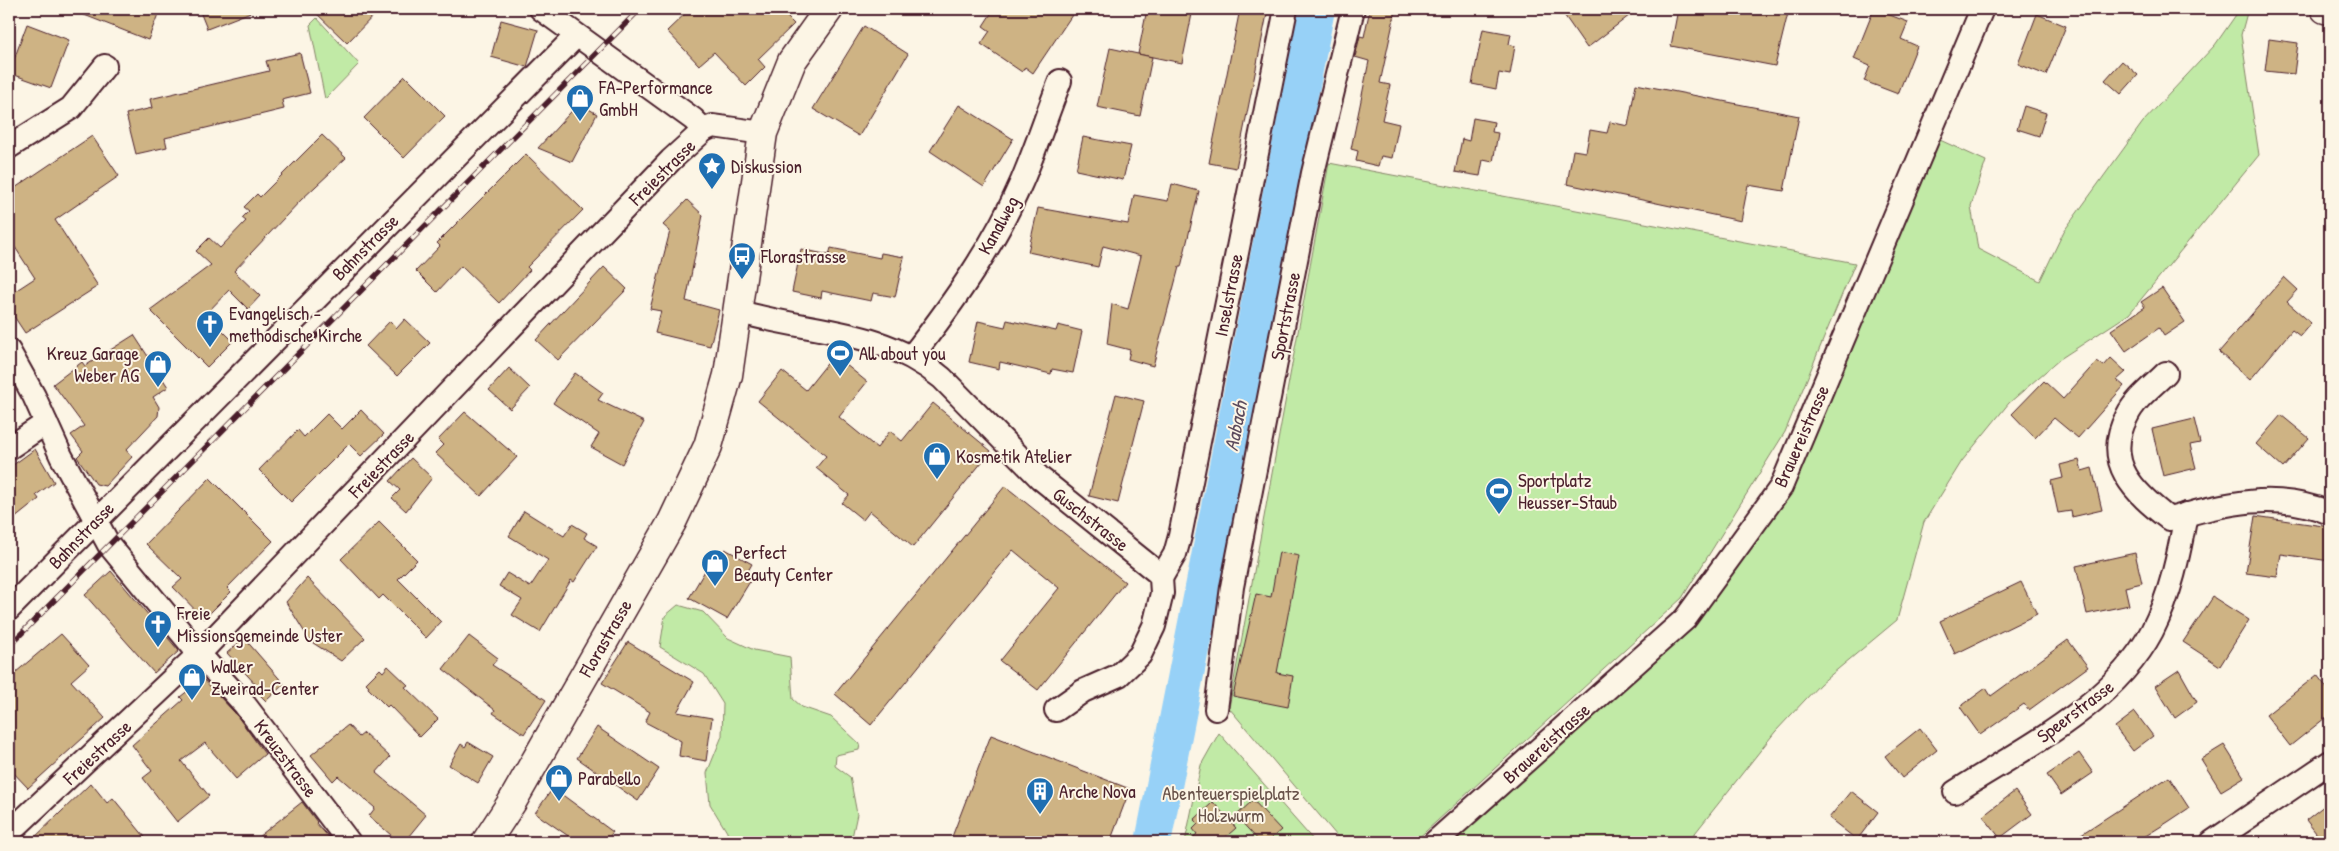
<svg xmlns="http://www.w3.org/2000/svg" width="2339" height="851" font-family="'Patrick Hand',sans-serif">
	<style>
		.green { fill: #c1eaa6; stroke: #868468 }
		.lines { fill: none; stroke-linecap: round; stroke-linejoin: round }
		.river { stroke: #97d1f7; stroke-width: 36 }
		.building { fill: #ceb384; stroke: #4a1f2b }
		.street-casing { stroke: #4a1f2b; stroke-width: 26 }
		.secondary-casing { stroke: #4a1f2b; stroke-width: 31 }
		.street { stroke: #fcf5e5; stroke-width: 22 }
		.secondary { stroke: #fcf5e5; stroke-width: 28 }
		.rail-casing { stroke: #4a1f2b; stroke-width: 5.5 }
		.rail { stroke: #fcf5e5; stroke-width: 4; stroke-dasharray: 11; stroke-linecap: butt }
		.labels { text-anchor: middle; dominant-baseline: central; stroke-width: 4; stroke-linejoin: round; paint-order: stroke }
		.poi-label { font-size: 19px; fill: #4a1f2b; stroke: #fcf5e5; text-anchor: start }
		.street-label { font-size: 19px; fill: #4a1f2b; stroke: #fcf5e5 }
		.park-label { font-size: 19px; fill: #68524a; stroke: #fcf5e5 }
		.water-label { font-size: 20px; font-style: italic; fill: #5d4c5e; stroke: #fcf5e5 }
	</style>
	<rect width="100%" height="100%" fill="#fcf5e5"/>
	<filter id="ink" filterUnits="userSpaceOnUse"><feTurbulence type="fractalNoise" baseFrequency=".02" numOctaves="2"/><feDisplacementMap in="SourceGraphic" scale="10" xChannelSelector="R" yChannelSelector="G"/><feConvolveMatrix kernelMatrix="1 2 1 2 8 2 1 2 1" color-interpolation-filters="sRGB"/></filter>
	<g filter="url(#ink)">
		<!-- green -->
		<g class="green">
			<polygon points="2240,9 2248,9 2241,35 2259,155 2129,314 2060,359 2009,403 1962,461 1924,522 1897,620 1820,684 1775,732 1688,842 1435,842 1685,619 1781,487 1929,135 1986,161 1971,206 1978,249 2040,281 2064,231 2143,122 2215,45"/>
			<polygon points="317,18 359,64 325,99 310,25"/>
			<polygon points="1329,163 1855,263 1785,432 1682,598 1414,842 1342,842 1229,708"/>
			<polygon points="678,605 703,612 728,638 754,650 790,657 793,699 802,707 831,717 860,744 859,750 836,755 835,766 850,777 857,814 851,842 729,842 727,832 710,804 707,773 722,736 723,704 704,674 660,647 665,616"/>
			<polygon points="1219,733 1315,842 1185,842 1201,765"/>
		</g>
		<g class="lines">
			<!-- river -->
			<polyline class="river" points="1153,842 1317,9"/>
		</g>
		<!-- building -->
		<g class="building">
			<polygon points="69,9 160,9 148,40"/>
			<polygon points="199,9 256,9 256,10 207,29"/>
			<polygon points="312,9 380,9 347,43"/>
			<polygon points="690,9 779,9 794,24 758,59 765,67 746,86 714,52 699,65 667,31"/>
			<polygon points="994,9 1062,9 1072,15 1033,73 1025,67 1022,72 981,44 990,31 983,26"/>
			<polygon points="1147,9 1193,9 1182,63 1138,54"/>
			<polygon points="1240,9 1268,9 1236,168 1209,163"/>
			<polygon points="1370,9 1396,9 1380,83 1390,85 1382,120 1399,124 1392,158 1381,156 1378,166 1356,161 1358,151 1351,149 1369,61 1355,57 1360,36 1364,37"/>
			<polygon points="1560,9 1638,9 1587,48"/>
			<polygon points="1678,9 1789,9 1775,66 1671,46"/>
			<polygon points="1874,9 1908,22 1901,39 1917,46 1898,94 1864,81 1870,66 1854,59"/>
			<polygon points="2037,14 2066,26 2046,75 2018,64"/>
			<polygon points="501,20 538,30 527,67 491,57"/>
			<polygon points="27,24 69,40 51,88 9,73"/>
			<polygon points="864,26 908,54 859,136 813,109"/>
			<polygon points="1483,29 1511,34 1509,44 1515,46 1510,75 1499,73 1496,89 1472,84"/>
			<polygon points="2269,39 2298,43 2294,74 2265,71"/>
			<polygon points="1110,48 1152,57 1140,116 1097,107"/>
			<polygon points="300,53 310,93 282,100 284,109 165,138 167,147 136,154 126,114 152,108 150,99 269,71 266,61"/>
			<polygon points="2122,61 2138,75 2121,94 2105,80"/>
			<polygon points="405,76 445,116 404,158 364,118"/>
			<polygon points="1636,84 1799,116 1784,191 1748,185 1741,221 1567,184 1573,150 1586,152 1590,130 1607,133 1610,122 1628,126"/>
			<polygon points="579,103 597,114 572,162 538,148"/>
			<polygon points="959,105 1013,139 984,187 930,151"/>
			<polygon points="2024,106 2046,113 2039,136 2017,129"/>
			<polygon points="1473,118 1494,122 1492,132 1498,133 1493,162 1483,160 1480,176 1455,172 1462,139 1469,141"/>
			<polygon points="322,135 346,158 301,200 234,271 260,296 248,309 229,290 206,314 233,341 207,367 150,310 211,265 196,251 209,238 220,248 246,221 242,218 249,211 244,207 257,194 260,197"/>
			<polygon points="92,136 119,176 55,220 98,286 25,333 9,309 9,295 35,278 9,238 9,192"/>
			<polygon points="1083,137 1131,146 1123,180 1076,170"/>
			<polygon points="526,154 583,210 527,267 530,270 499,303 461,266 437,292 416,271 440,246 437,243"/>
			<polygon points="1172,184 1199,191 1181,267 1179,267 1153,366 1128,359 1130,350 1107,344 1112,304 1128,309 1141,256 1103,246 1098,267 1028,252 1038,208 1128,224 1134,195 1168,201"/>
			<polygon points="687,200 703,215 686,301 719,310 710,346 655,333 661,311 650,309 670,231 663,225"/>
			<polygon points="831,248 880,258 881,253 904,257 895,297 873,293 871,301 822,291 821,298 792,292 801,249 829,255"/>
			<polygon points="604,267 627,289 558,360 536,340"/>
			<polygon points="2284,277 2298,290 2287,302 2311,323 2300,336 2292,330 2250,380 2219,352"/>
			<polygon points="2162,288 2185,322 2164,336 2159,328 2126,351 2111,330 2145,307 2141,302"/>
			<polygon points="405,319 430,343 397,376 366,346 390,321 397,328"/>
			<polygon points="1007,320 1056,331 1058,325 1082,331 1073,373 1052,369 1051,374 1000,362 999,369 969,362 978,321 1005,327"/>
			<polygon points="134,335 168,387 153,397 159,407 158,416 126,450 132,457 105,486 96,484 77,457 83,451 71,435 84,426 53,384 82,362 85,366"/>
			<polygon points="834,355 867,382 839,417 877,448 890,431 902,441 933,403 991,451 913,547 870,511 863,520 842,503 849,495 816,468 826,456 758,401 782,371 806,390"/>
			<polygon points="2111,358 2126,372 2117,380 2124,386 2078,438 2054,418 2035,438 2012,414 2044,381 2063,399 2097,361 2104,366"/>
			<polygon points="509,368 530,388 510,409 489,390"/>
			<polygon points="575,373 603,393 598,400 644,422 622,464 591,447 599,434 553,403"/>
			<polygon points="1116,394 1144,401 1118,503 1089,496"/>
			<polygon points="361,410 384,434 361,456 349,444 291,502 259,470 298,430 304,437 327,414 342,429"/>
			<polygon points="465,412 517,457 481,496 435,453 443,445 438,440"/>
			<polygon points="2281,415 2309,438 2283,468 2256,444"/>
			<polygon points="2194,419 2200,443 2190,445 2196,468 2163,476 2152,429"/>
			<polygon points="35,449 54,482 36,495 39,499 9,523 9,468"/>
			<polygon points="411,458 432,478 406,511 392,498 400,490 390,481"/>
			<polygon points="2079,460 2082,471 2092,468 2102,510 2072,517 2071,511 2058,513 2051,481 2063,478 2060,465"/>
			<polygon points="210,478 273,541 227,588 231,592 204,619 173,587 182,579 146,544"/>
			<polygon points="1005,486 1125,582 1038,690 1000,661 1059,588 1013,550 871,725 835,694"/>
			<polygon points="524,511 564,536 572,524 587,533 584,538 597,546 574,582 571,580 540,632 512,615 522,600 499,586 507,573 530,587 548,560 509,536"/>
			<polygon points="2255,516 2330,527 2330,561 2281,554 2277,577 2246,573"/>
			<polygon points="379,522 417,560 398,579 441,622 426,638 383,595 379,599 341,559"/>
			<polygon points="725,549 752,564 748,571 754,575 727,619 689,598 716,552 722,556"/>
			<polygon points="1279,552 1299,556 1277,673 1293,676 1288,707 1233,696 1256,594 1271,597"/>
			<polygon points="2135,553 2142,583 2125,587 2129,605 2087,614 2076,566"/>
			<polygon points="111,571 179,651 154,673 85,595"/>
			<polygon points="307,578 365,638 341,661 310,641 286,602"/>
			<polygon points="2021,582 2037,614 1955,654 1940,621"/>
			<polygon points="2213,597 2249,620 2220,666 2183,642"/>
			<polygon points="61,634 89,665 71,681 105,718 28,788 9,768 9,678"/>
			<polygon points="469,636 498,658 492,665 546,700 524,734 493,713 495,710 443,669"/>
			<polygon points="244,638 284,684 266,701 255,690 258,687 227,653"/>
			<polygon points="2068,640 2088,667 2029,710 2024,704 1980,735 1960,707 1986,688 1991,696"/>
			<polygon points="628,642 694,682 677,712 712,718 706,761 679,756 681,741 645,722 650,712 602,683"/>
			<polygon points="388,666 408,685 405,687 438,719 420,737 389,705 387,707 368,688 369,686 366,683 380,669 383,672"/>
			<polygon points="2179,670 2197,702 2175,718 2155,686"/>
			<polygon points="2317,675 2330,692 2330,714 2290,746 2266,715"/>
			<polygon points="203,679 235,713 265,754 236,779 205,743 181,761 209,796 177,822 143,778 152,771 132,745 183,700 180,697"/>
			<polygon points="2135,712 2153,736 2133,751 2115,727"/>
			<polygon points="348,725 359,737 364,733 390,757 376,773 426,815 404,842 399,842 369,816 375,808 338,776 333,781 311,755"/>
			<polygon points="597,727 659,769 638,801 577,758"/>
			<polygon points="1920,728 1937,750 1902,778 1885,756"/>
			<polygon points="991,735 1130,789 1110,842 950,842"/>
			<polygon points="468,742 493,757 478,783 449,765 461,744 465,747"/>
			<polygon points="2224,745 2244,777 2221,791 2201,759"/>
			<polygon points="2079,753 2093,773 2061,795 2047,775"/>
			<polygon points="2169,777 2189,808 2168,822 2136,842 2069,842"/>
			<polygon points="91,783 107,803 113,798 149,842 30,842"/>
			<polygon points="553,788 613,832 605,842 577,842 535,813"/>
			<polygon points="1851,791 1878,812 1857,840 1829,818"/>
			<polygon points="2015,791 2032,814 2000,838 1983,816"/>
			<polygon points="1253,800 1281,830 1267,842 1260,842 1236,816"/>
			<polygon points="2330,801 2330,842 2323,842 2306,820"/>
			<polygon points="302,802 317,822 316,823 333,842 252,842"/>
			<polygon points="1213,802 1236,828 1220,842 1188,842 1197,834 1193,829 1198,824 1194,820"/>
		</g>
		<g class="lines">
			<!-- street casing -->
			<g class="street-casing">
				<g id="street">
					<polyline points="541,9 693,119 704,130"/>
					<polyline points="9,147 71,108 105,66"/>
					<path d="M737,311C809,333 880,327 942,378L1040,478L1158,573L1161,578L1162,593L1154,626L1140,655L1119,675L1083,691L1056,710"/>
					<polyline points="9,351 34,396 61,456 109,545 199,654 245,705 349,842"/>
					<path d="M912,356C954,302 995,244 1022,181C1036,148 1047,114 1060,81"/>
					<path d="M2166,373C2153,386 2135,399 2127,416C2102,463 2135,493 2169,519C2225,504 2274,490 2330,513"/>
					<polyline points="9,448 46,423"/>
					<polyline points="1161,578 1175,554 1180,536 1286,9"/>
					<polyline points="9,609 576,36"/>
					<polyline points="1216,709 1232,587 1313,173 1353,9"/>
					<path d="M1955,792C2024,748 2113,705 2152,631C2171,594 2179,554 2186,514"/>
					<polyline points="9,833 199,654 671,160 704,130 713,126 763,133"/>
					<polyline points="1435,842 1685,619 1781,487 1982,9"/>
					<polyline points="2212,842 2330,762"/>
				</g>
			</g>
			<!-- secondary casing -->
			<g class="secondary-casing">
				<g id="secondary">
					<polyline points="2325,9 2330,10"/>
					<polyline points="486,842 512,802 672,522 708,446 728,375 763,133 792,61 829,9"/>
				</g>
			</g>
			<!-- street -->
			<use href="#street" class="street"/>
			<!-- secondary -->
			<use href="#secondary" class="secondary"/>
			<!-- rail casing -->
			<g class="rail-casing">
				<polyline id="rail" points="9,646 640,9"/>
			</g>
			<!-- rail -->
			<use href="#rail" class="rail"/>
		</g>
	</g>
	<!-- icons -->
	<defs>
		<g id="shop-pin" transform="scale(1.4375)"><path d="M0 17L-7.5 6A9.5 9.5 0 1 1 7.5 6Z" fill="#1f6fb2" stroke="#fcf5e5"/><path d="M-5-2.5h2.3a2.7 3.5 0 0 1 5.4 0H5L5.5 6h-11ZM-1.5-2.5h3a1.5 2.3 0 0 0-3 0Z" fill="#fff"/></g>
		<g id="sight-pin" transform="scale(1.4375)"><path d="M0 17L-7.5 6A9.5 9.5 0 1 1 7.5 6Z" fill="#1f6fb2" stroke="#fcf5e5"/><path d="M0-6L1.8-2.2L6-1.7L2.9 1.2L3.7 5.4L0 3.3L-3.7 5.4L-2.9 1.2L-6-1.7L-1.8-2.2Z" fill="#fff"/></g>
		<g id="bus-pin" transform="scale(1.4375)"><path d="M0 17L-7.5 6A9.5 9.5 0 1 1 7.5 6Z" fill="#1f6fb2" stroke="#fcf5e5"/><path d="M-5-6H5V4H4V6H2V4H-2V6H-4V4H-5ZM-3.5-4V0h7V-4ZM-3.5 1.2v1.5H-2V1.2ZM2 1.2v1.5H3.5V1.2Z" fill="#fff"/></g>
		<g id="church-pin" transform="scale(1.4375)"><path d="M0 17L-7.5 6A9.5 9.5 0 1 1 7.5 6Z" fill="#1f6fb2" stroke="#fcf5e5"/><path d="M-1.2-6h2.4v3.5h3.3v2.4h-3.3V6h-2.4V-.1h-3.3v-2.4h3.3Z" fill="#fff"/></g>
		<g id="stadium-pin" transform="scale(1.4375)"><path d="M0 17L-7.5 6A9.5 9.5 0 1 1 7.5 6Z" fill="#1f6fb2" stroke="#fcf5e5"/><path d="M0-5a6.5 5 0 1 0 0 10a6.5 5 0 1 0 0-10ZM-3.5-1.8h7v3.6h-7Z" fill="#fff"/></g>
		<g id="building-pin" transform="scale(1.4375)"><path d="M0 17L-7.5 6A9.5 9.5 0 1 1 7.5 6Z" fill="#1f6fb2" stroke="#fcf5e5"/><path d="M-4-6H4V6H1V3H-1V6H-4ZM-2.5-4.3h1.7v1.8h-1.7ZM.8-4.3h1.7v1.8H.8ZM-2.5-1h1.7V.8h-1.7ZM.8-1h1.7V.8H.8Z" fill="#fff"/></g>
	</defs>
	<g fill-rule="evenodd">
		<use href="#shop-pin" x="580" y="98"/>
		<use href="#sight-pin" x="712" y="166"/>
		<use href="#bus-pin" x="742" y="256"/>
		<use href="#church-pin" x="210" y="324"/>
		<use href="#stadium-pin" x="840" y="353"/>
		<use href="#shop-pin" x="158" y="364"/>
		<use href="#shop-pin" x="937" y="456"/>
		<use href="#stadium-pin" x="1499" y="491"/>
		<use href="#shop-pin" x="715" y="563"/>
		<use href="#church-pin" x="158" y="624"/>
		<use href="#shop-pin" x="192" y="677"/>
		<use href="#shop-pin" x="559" y="778"/>
		<use href="#building-pin" x="1040" y="791"/>
	</g>
	<g class="labels">
		<!-- poi labels -->
		<g class="poi-label">
			<text x="599" y="87">FA-Performance<tspan x="599" dy="22">GmbH</tspan></text>
			<text x="731" y="166">Diskussion</text>
			<text x="761" y="256">Florastrasse</text>
			<text x="229" y="313">Evangelisch -<tspan x="229" dy="22">methodische Kirche</tspan></text>
			<text x="139" y="353" text-anchor="end">Kreuz Garage<tspan x="139" dy="22">Weber AG</tspan></text>
			<text x="859" y="353">All about you</text>
			<text x="956" y="456">Kosmetik Atelier</text>
			<text x="1518" y="480">Sportplatz<tspan x="1518" dy="22">Heusser-Staub</tspan></text>
			<text x="734" y="552">Perfect<tspan x="734" dy="22">Beauty Center</tspan></text>
			<text x="177" y="613">Freie<tspan x="177" dy="22">Missionsgemeinde Uster</tspan></text>
			<text x="211" y="666">Waller<tspan x="211" dy="22">Zweirad-Center</tspan></text>
			<text x="578" y="778">Parabello</text>
			<text x="1059" y="791">Arche Nova</text>
		</g>
		<!-- street labels -->
		<g class="street-label">
			<text transform="translate(662 172) rotate(-45)">Freiestrasse</text>
			<text transform="translate(998 225) rotate(-61)">Kanalweg</text>
			<text transform="translate(365 247) rotate(-45)">Bahnstrasse</text>
			<text transform="translate(1228 295) rotate(-79)">Inselstrasse</text>
			<text transform="translate(1285 316) rotate(-79)">Sportstrasse</text>
			<text transform="translate(1801 436) rotate(-66)">Brauereistrasse</text>
			<text transform="translate(381 464) rotate(-46)">Freiestrasse</text>
			<text transform="translate(1091 519) rotate(38)">Guschstrasse</text>
			<text transform="translate(81 535) rotate(-46)">Bahnstrasse</text>
			<text transform="translate(605 638) rotate(-60)">Florastrasse</text>
			<text transform="translate(2075 711) rotate(-37)">Speerstrasse</text>
			<text transform="translate(1546 743) rotate(-42)">Brauereistrasse</text>
			<text transform="translate(97 752) rotate(-43)">Freiestrasse</text>
			<text transform="translate(286 758) rotate(53)">Kreuzstrasse</text>
		</g>
		<!-- park labels -->
		<g class="park-label">
			<text x="1231" y="793">Abenteuerspielplatz<tspan x="1231" dy="22">Holzwurm</tspan></text>
		</g>
		<!-- water labels -->
		<g class="water-label">
			<text transform="translate(1235 426) rotate(-79)">Aabach</text>
		</g>
	</g>
	<!-- margin -->
	<rect width="2339" height="851" fill="none" stroke="#fcf5e5" stroke-width="30"/>
	<rect x="15" y="15" width="2309" height="821" fill="none" stroke="#4a1f2b" stroke-width="2" filter="url(#ink)"/>
</svg>
